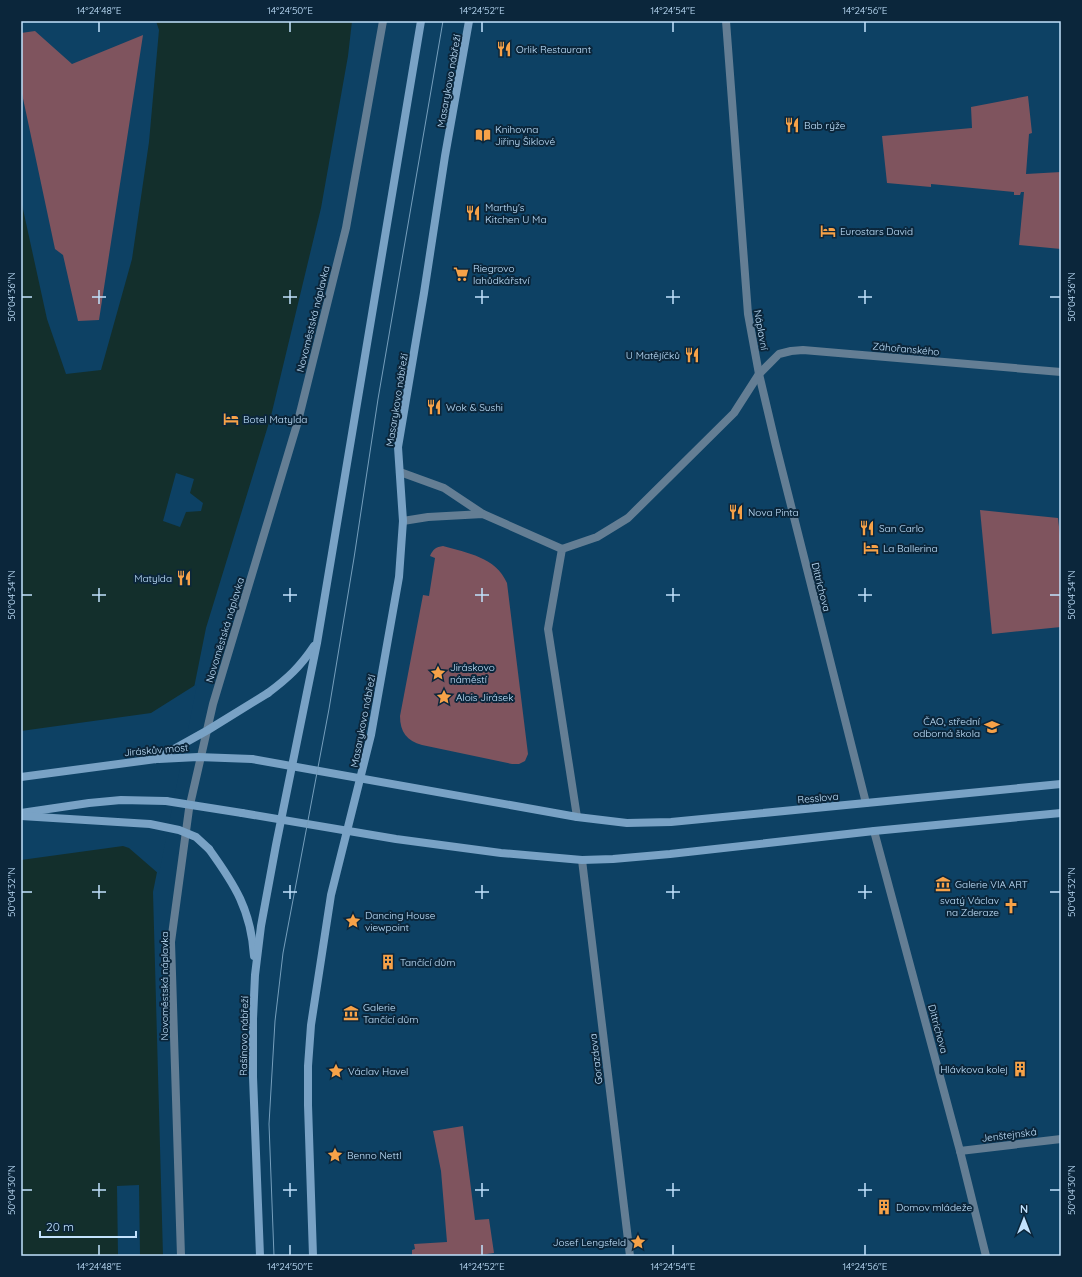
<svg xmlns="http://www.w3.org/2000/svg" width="1082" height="1277" font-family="Quicksand,sans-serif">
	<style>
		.green { fill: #7f545e }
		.water { fill: #132f2c }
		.pier { fill: #0d4164 }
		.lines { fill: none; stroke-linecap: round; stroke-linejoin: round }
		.street { stroke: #647e94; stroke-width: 8 }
		.secondary { stroke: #79a2c5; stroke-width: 8 }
		.tram { stroke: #759ebc; stroke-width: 1 }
		.secondary-bridge { stroke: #79a2c5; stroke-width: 8 }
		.ticks { fill: none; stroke: #c2e2fd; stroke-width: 1.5 }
		.labels { text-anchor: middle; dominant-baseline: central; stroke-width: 4; stroke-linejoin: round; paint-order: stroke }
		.poi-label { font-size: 10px; fill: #c2e2fd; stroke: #0b263b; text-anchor: start }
		.street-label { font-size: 10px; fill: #c2e2fd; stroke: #0b263b }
		.neatline { fill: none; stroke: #c2e2fd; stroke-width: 1.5 }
		.ticks-label { font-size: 10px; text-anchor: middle; fill: #c2e2fd }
	</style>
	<rect width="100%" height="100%" fill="#0d4164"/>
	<!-- green -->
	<g class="green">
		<polygon points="35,31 72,64 143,35 99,320 78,321 63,255 55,249 21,89 21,33"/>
		<polygon points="1028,96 1032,133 1029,134 1026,174 1061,172 1061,249 1019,245 1024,192 1021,192 1020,195 1014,195 1014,192 931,184 931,187 887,183 882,136 972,128 971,107"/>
		<polygon points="980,510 1058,518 1061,544 1061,627 992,634"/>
		<path d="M443,546C467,553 496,557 507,583L528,754L525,761L519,764H512L422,745C407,741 400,732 400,716L423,595L429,596L435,558L430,556C433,549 436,547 443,546Z"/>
		<polygon points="463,1126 475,1220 489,1219 494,1253 473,1256 412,1256 412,1250 415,1249 414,1244 447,1242 441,1171 433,1131"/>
	</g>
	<!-- water -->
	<polygon class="water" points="156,21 352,21 348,56 321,208 271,416 206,628 153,892 163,1256 21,1256 21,200 47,319 66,374 101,370 132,259 149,142 159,30"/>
	<!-- pier -->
	<g class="pier">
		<polygon points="176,473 194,479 190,493 203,503 201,511 186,512 180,527 163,521"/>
		<polygon points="197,684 159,874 129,848 123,846 21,860 21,731 151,713"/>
		<polygon points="139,1185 140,1256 118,1256 117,1186"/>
	</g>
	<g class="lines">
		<!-- street -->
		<g class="street">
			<polyline points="726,21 748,314 759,374 776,446 866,803"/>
			<polyline points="400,472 444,488 483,514"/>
			<polyline points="403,521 428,517 483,514 562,549 548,629 577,817"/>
			<polyline points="562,549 597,537 628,518 734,413 759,374 779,354 791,351 803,350 1061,372"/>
			<polyline points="874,831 960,1151 986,1256"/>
			<polyline points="582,860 630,1256"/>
			<polyline points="960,1151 1061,1139"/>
			<polyline points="181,1256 171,942 189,809 213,704 298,421 346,228 383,21"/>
		</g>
		<!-- secondary -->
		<g class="secondary">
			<path d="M268,693C288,678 300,667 314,646"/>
			<polyline points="252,759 577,817 627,823 671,822 1061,784"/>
			<polyline points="21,777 156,759"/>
			<polyline points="21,813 89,803 121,800 166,801"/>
			<polyline points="242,813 396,839 501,853 582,860 613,859 670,854 874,831 1061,813"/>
			<path d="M209,849C235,885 251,910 254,956"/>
			<polyline points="260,1256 253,1077 253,1019 255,975 261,926 276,845 317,643 421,21"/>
			<polyline points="313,1256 308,1105 308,1066 311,1025 331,895 371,735 399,577 403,521 398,447 424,293 445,156 469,21"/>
		</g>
		<!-- tram -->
		<polyline class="tram" points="274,1256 269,1124 275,1021 283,953 329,709 354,558 378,399 443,21"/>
		<!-- secondary-bridge -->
		<g class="secondary-bridge">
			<polyline points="156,759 208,730 268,693"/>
			<polyline points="159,759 198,757 252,759"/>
			<polyline points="166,801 242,813"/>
			<polyline points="21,816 150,824 179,830 196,837 209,849"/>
		</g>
	</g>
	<!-- ticks -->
	<path class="ticks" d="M99,22V32M290,22V32M482,22V32M673,22V32M865,22V32M99,290V304M290,290V304M482,290V304M673,290V304M865,290V304M22,297H32M92,297H106M283,297H297M475,297H489M666,297H680M858,297H872M1050,297H1060M99,588V602M290,588V602M482,588V602M673,588V602M865,588V602M22,595H32M92,595H106M283,595H297M475,595H489M666,595H680M858,595H872M1050,595H1060M99,885V899M290,885V899M482,885V899M673,885V899M865,885V899M22,892H32M92,892H106M283,892H297M475,892H489M666,892H680M858,892H872M1050,892H1060M99,1183V1197M290,1183V1197M482,1183V1197M673,1183V1197M865,1183V1197M22,1190H32M92,1190H106M283,1190H297M475,1190H489M666,1190H680M858,1190H872M1050,1190H1060M99,1245V1255M290,1245V1255M482,1245V1255M673,1245V1255M865,1245V1255"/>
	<!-- icons -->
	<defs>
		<g id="restaurant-bare" transform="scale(1.2)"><path d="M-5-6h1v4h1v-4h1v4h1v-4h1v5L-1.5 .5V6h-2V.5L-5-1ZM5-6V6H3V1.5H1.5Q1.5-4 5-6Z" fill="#f7a248" stroke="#0b263b" stroke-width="2.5" paint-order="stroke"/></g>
		<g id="library-bare" transform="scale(1.2)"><path d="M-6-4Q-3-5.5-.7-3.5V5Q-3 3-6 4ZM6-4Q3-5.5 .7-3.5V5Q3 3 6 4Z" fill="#f7a248" stroke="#0b263b" stroke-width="2.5" paint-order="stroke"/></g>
		<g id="hotel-bare" transform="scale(1.2)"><path d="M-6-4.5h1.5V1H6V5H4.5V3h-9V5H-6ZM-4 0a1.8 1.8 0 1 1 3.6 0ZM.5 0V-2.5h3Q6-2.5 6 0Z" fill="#f7a248" stroke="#0b263b" stroke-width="2.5" paint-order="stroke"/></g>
		<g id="supermarket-bare" transform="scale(1.2)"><path d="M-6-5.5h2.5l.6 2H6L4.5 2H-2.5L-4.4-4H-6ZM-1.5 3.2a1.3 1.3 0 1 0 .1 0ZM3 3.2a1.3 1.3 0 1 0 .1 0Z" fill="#f7a248" stroke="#0b263b" stroke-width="2.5" paint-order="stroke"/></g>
		<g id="sight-bare" transform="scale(1.2)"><path d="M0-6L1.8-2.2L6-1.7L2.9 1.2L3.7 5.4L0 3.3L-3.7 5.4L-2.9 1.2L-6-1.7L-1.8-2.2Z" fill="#f7a248" stroke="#0b263b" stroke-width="2.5" paint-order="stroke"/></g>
		<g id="university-bare" transform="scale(1.2)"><path d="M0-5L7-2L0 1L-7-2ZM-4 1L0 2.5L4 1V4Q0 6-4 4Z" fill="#f7a248" stroke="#0b263b" stroke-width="2.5" paint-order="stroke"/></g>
		<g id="museum-bare" transform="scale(1.2)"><path d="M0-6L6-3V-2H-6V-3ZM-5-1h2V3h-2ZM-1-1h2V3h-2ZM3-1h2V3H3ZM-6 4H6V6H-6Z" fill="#f7a248" stroke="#0b263b" stroke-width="2.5" paint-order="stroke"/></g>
		<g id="church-bare" transform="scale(1.2)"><path d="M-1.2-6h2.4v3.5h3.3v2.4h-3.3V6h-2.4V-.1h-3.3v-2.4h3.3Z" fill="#f7a248" stroke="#0b263b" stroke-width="2.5" paint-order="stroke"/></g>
		<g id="building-bare" transform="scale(1.2)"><path d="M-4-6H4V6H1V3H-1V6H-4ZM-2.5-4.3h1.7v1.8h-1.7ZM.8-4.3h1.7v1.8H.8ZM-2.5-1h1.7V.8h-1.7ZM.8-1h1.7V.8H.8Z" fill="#f7a248" stroke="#0b263b" stroke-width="2.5" paint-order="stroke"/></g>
	</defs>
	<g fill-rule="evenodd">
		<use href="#restaurant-bare" x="504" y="49"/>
		<use href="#restaurant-bare" x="792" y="125"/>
		<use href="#library-bare" x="483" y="135"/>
		<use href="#restaurant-bare" x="473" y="213"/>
		<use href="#hotel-bare" x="828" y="231"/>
		<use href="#supermarket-bare" x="461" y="274"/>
		<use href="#restaurant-bare" x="692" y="355"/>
		<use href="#restaurant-bare" x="434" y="407"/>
		<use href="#hotel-bare" x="231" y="419"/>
		<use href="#restaurant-bare" x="736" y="512"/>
		<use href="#restaurant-bare" x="867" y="528"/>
		<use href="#hotel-bare" x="871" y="548"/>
		<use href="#restaurant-bare" x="184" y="578"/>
		<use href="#sight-bare" x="438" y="673"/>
		<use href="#sight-bare" x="444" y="697"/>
		<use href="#university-bare" x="992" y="727"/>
		<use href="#museum-bare" x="943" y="884"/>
		<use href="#church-bare" x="1011" y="906"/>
		<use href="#sight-bare" x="353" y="921"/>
		<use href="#building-bare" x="388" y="962"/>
		<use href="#museum-bare" x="351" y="1013"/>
		<use href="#building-bare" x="1020" y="1069"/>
		<use href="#sight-bare" x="336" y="1071"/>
		<use href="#sight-bare" x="335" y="1155"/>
		<use href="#building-bare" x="884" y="1207"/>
		<use href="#sight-bare" x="638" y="1242"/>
	</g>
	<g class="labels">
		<!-- poi labels -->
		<g class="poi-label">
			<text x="516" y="49">Orlik Restaurant</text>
			<text x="804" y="125">Bab rýže</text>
			<text x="495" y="129">Knihovna<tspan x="495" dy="12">Jiřiny Šiklové</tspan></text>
			<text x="485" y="207">Marthy's<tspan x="485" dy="12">Kitchen U Ma</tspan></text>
			<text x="840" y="231">Eurostars David</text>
			<text x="473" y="268">Riegrovo<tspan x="473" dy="12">lahůdkářství</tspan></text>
			<text x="680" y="355" text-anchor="end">U Matějíčků</text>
			<text x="446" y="407">Wok &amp; Sushi</text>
			<text x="243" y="419">Botel Matylda</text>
			<text x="748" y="512">Nova Pinta</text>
			<text x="879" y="528">San Carlo</text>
			<text x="883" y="548">La Ballerina</text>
			<text x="172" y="578" text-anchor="end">Matylda</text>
			<text x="450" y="667">Jiráskovo<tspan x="450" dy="12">náměstí</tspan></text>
			<text x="456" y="697">Alois Jirásek</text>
			<text x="980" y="721" text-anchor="end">ČAO, střední<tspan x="980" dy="12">odborná škola</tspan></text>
			<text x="955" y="884">Galerie VIA ART</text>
			<text x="999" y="900" text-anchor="end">svatý Václav<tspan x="999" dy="12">na Zderaze</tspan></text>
			<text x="365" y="915">Dancing House<tspan x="365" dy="12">viewpoint</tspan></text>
			<text x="400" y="962">Tančící dům</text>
			<text x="363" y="1007">Galerie<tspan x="363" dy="12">Tančící dům</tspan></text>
			<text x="1008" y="1069" text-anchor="end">Hlávkova kolej</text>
			<text x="348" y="1071">Václav Havel</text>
			<text x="347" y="1155">Benno Nettl</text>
			<text x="896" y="1207">Domov mládeže</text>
			<text x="626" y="1242" text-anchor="end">Josef Lengsfeld</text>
		</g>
		<!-- street labels -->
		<g class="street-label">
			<text transform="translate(449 81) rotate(-80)">Masarykovo nábřeží</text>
			<text transform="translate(313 319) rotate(-76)">Novoměstská náplavka</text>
			<text transform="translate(761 330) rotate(80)">Náplavní</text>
			<text transform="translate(906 349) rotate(5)">Záhořanského</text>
			<text transform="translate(397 400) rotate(-81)">Masarykovo nábřeží</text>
			<text transform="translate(821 587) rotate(76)">Dittrichova</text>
			<text transform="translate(225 630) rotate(-73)">Novoměstská náplavka</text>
			<text transform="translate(363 721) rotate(-79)">Masarykovo nábřeží</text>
			<text transform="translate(156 750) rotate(-5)">Jiráskův most</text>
			<text transform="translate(818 798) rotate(-5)">Resslova</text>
			<text transform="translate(164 986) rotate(-90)">Novoměstská náplavka</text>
			<text transform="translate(938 1029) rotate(75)">Dittrichova</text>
			<text transform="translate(244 1036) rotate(-89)">Rašínovo nábřeží</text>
			<text transform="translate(596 1059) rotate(-97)">Gorazdova</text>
			<text transform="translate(1009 1135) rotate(-7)">Jenštejnská</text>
		</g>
	</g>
	<!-- border -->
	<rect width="1082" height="1277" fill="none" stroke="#0b263b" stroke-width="44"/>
	<!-- north arrow -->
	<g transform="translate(1024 1219)" stroke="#0b263b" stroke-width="3" paint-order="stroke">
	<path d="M0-3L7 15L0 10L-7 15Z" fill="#c2e2fd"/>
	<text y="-6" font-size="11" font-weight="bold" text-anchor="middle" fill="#c2e2fd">N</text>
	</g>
	<!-- scale -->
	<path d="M40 1231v6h96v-6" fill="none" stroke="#c2e2fd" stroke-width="2"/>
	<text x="46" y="1231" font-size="12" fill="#c2e2fd" stroke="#0b263b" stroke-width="3" paint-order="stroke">20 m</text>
	<rect x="22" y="22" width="1038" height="1233" class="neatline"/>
	<g class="ticks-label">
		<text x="99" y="14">14°24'48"E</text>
		<text x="290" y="14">14°24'50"E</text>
		<text x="482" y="14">14°24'52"E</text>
		<text x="673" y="14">14°24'54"E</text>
		<text x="865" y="14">14°24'56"E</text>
		<text transform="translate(11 297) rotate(-90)" y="4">50°04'36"N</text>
		<text transform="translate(1071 297) rotate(-90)" y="4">50°04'36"N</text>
		<text transform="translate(11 595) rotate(-90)" y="4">50°04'34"N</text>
		<text transform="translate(1071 595) rotate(-90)" y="4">50°04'34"N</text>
		<text transform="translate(11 892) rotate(-90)" y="4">50°04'32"N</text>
		<text transform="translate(1071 892) rotate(-90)" y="4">50°04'32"N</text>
		<text transform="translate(11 1190) rotate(-90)" y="4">50°04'30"N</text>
		<text transform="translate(1071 1190) rotate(-90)" y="4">50°04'30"N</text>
		<text x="99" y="1270">14°24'48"E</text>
		<text x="290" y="1270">14°24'50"E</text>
		<text x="482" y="1270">14°24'52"E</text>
		<text x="673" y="1270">14°24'54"E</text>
		<text x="865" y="1270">14°24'56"E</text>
	</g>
</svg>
